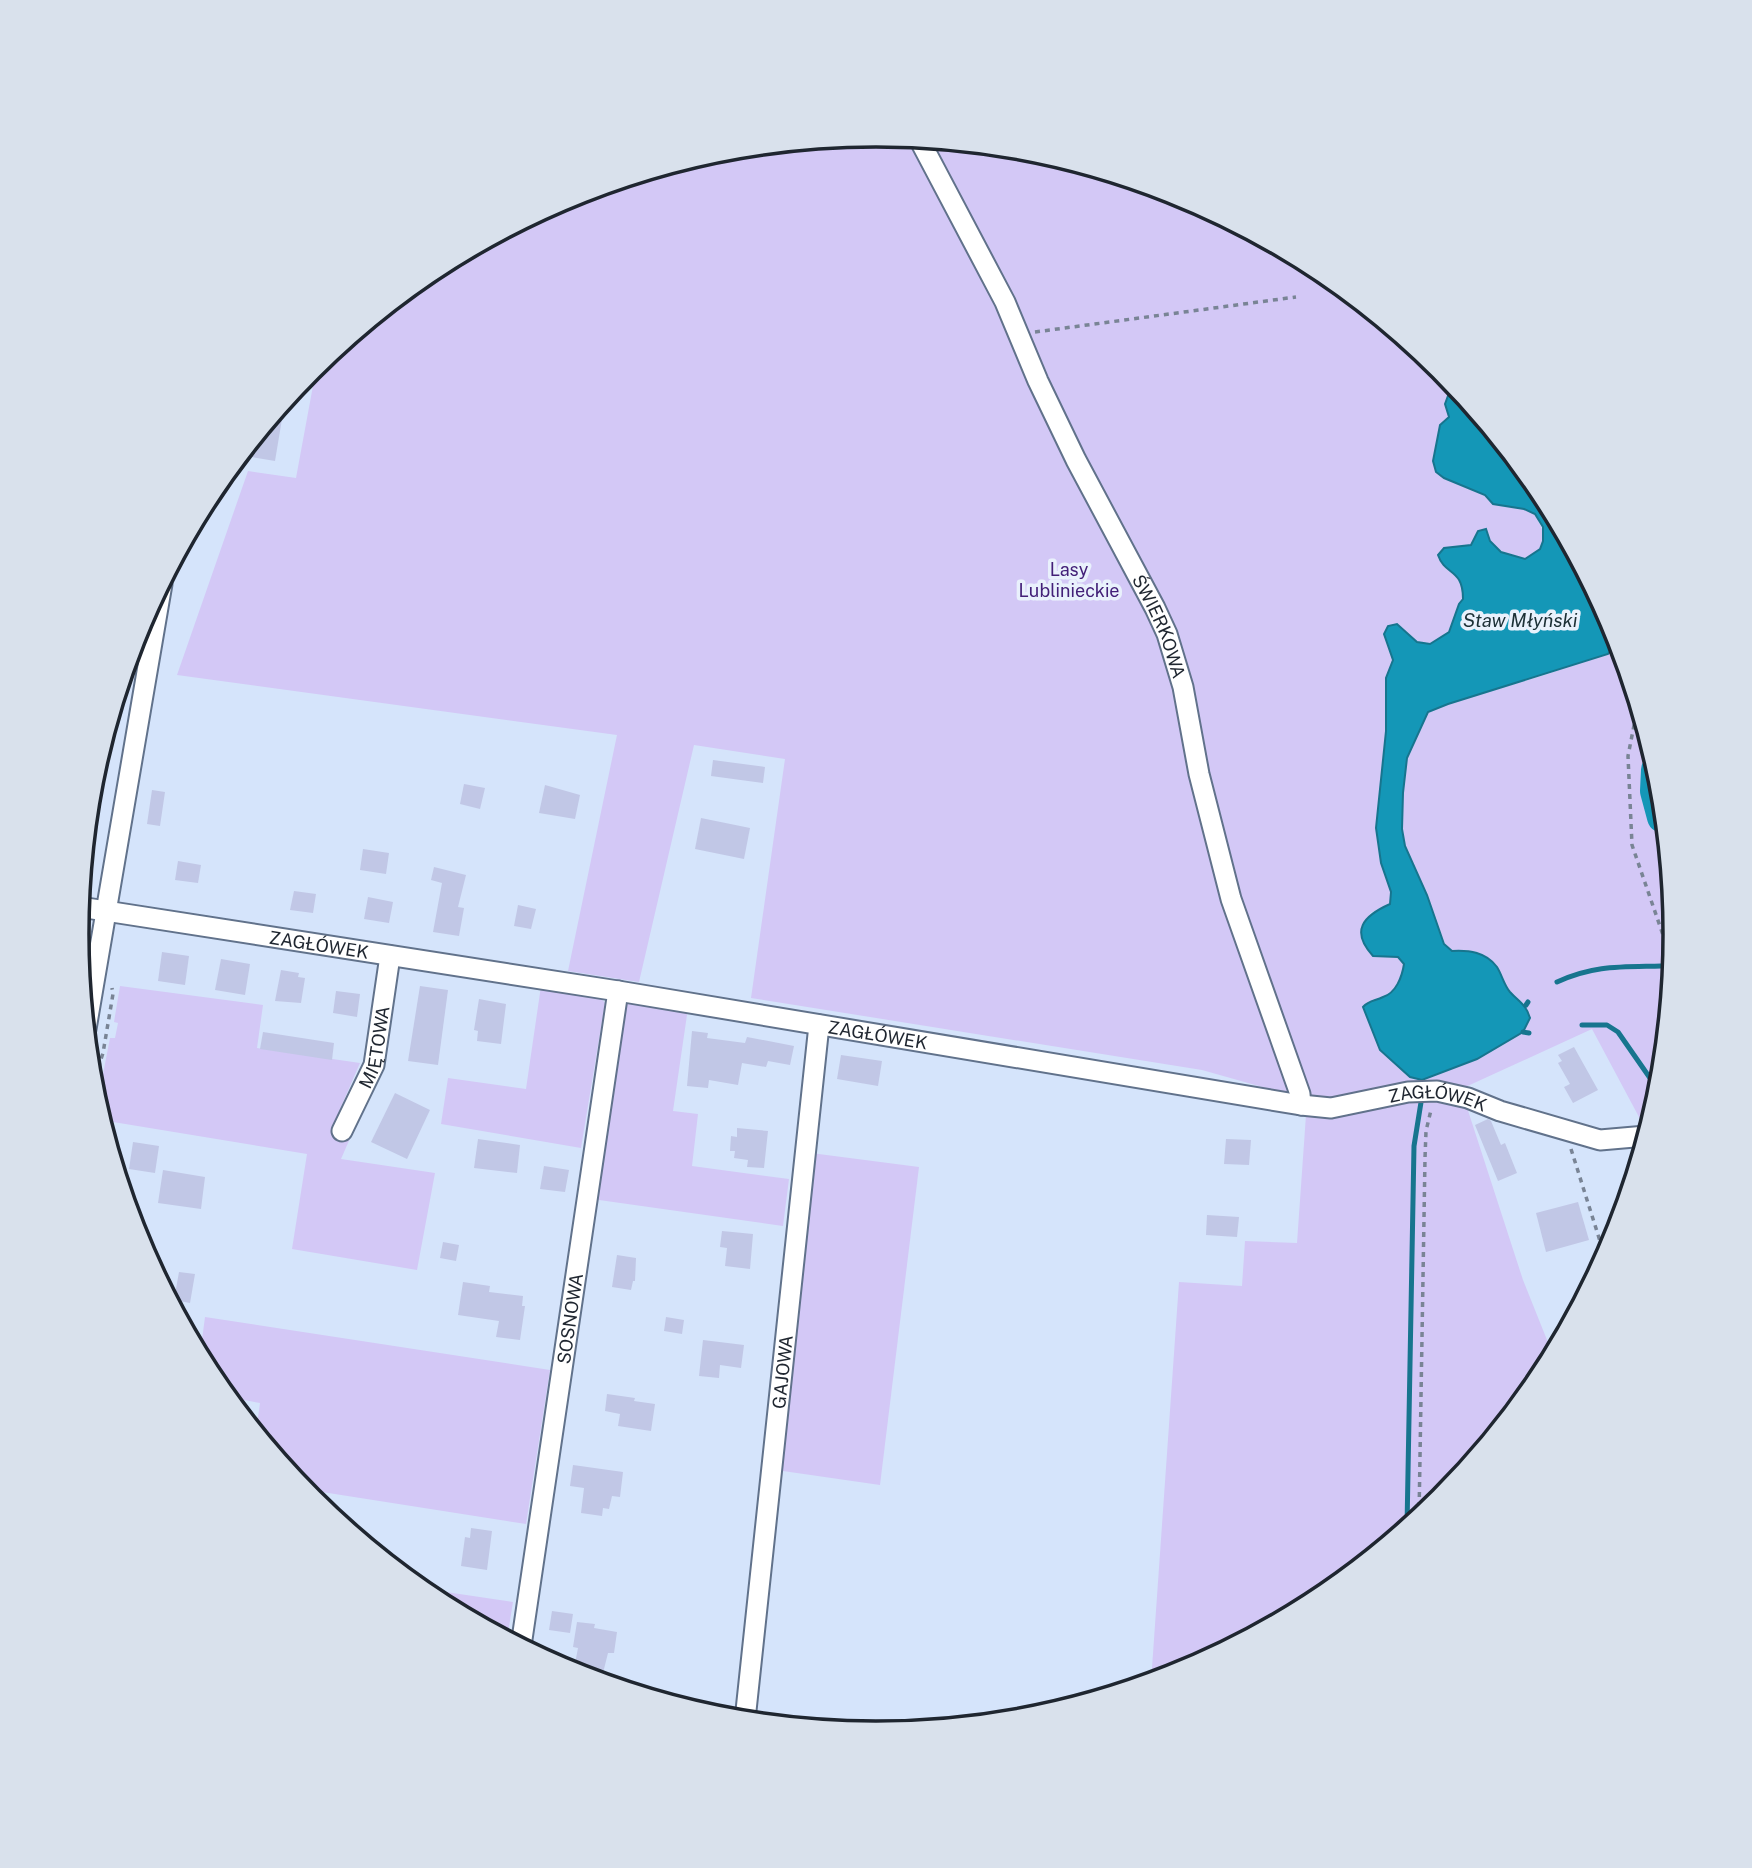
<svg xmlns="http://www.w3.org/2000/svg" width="1752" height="1868" font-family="'Public Sans',sans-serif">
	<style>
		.green { fill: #d3c8f6 }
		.water { fill: #1497b7; stroke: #17758e; stroke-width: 2 }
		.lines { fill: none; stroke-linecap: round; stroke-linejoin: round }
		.stream { stroke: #17758e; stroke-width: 5 }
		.river { stroke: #1497b7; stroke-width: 32 }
		.building { fill: #c1c7e6 }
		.minor-casing { stroke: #61728b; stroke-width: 23 }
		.path { stroke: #798495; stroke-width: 3.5; stroke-dasharray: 5 5; stroke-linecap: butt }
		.minor { stroke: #fff; stroke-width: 19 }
		.labels { text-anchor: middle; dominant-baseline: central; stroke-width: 7; stroke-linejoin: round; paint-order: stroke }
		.park-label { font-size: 18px; fill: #432078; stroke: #e9f1fc }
		.street-label { font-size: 18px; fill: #1f2630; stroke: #e9f1fc }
		.water-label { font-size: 19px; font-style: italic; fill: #1c3036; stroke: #e9f1fc }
		.rim { fill: none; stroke: #1f2630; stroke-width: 3.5 }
	</style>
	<rect width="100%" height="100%" fill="#d5e4fb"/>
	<!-- green -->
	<g class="green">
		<path d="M876,135L910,138L989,289L1011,291L927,140L1032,150L1182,196L1320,270L1441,369L1458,390L1450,393L1449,417L1436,472C1451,484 1470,485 1485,495C1491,498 1491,503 1497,505C1509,508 1525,505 1534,513C1535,514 1539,522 1539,523C1548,535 1541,560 1523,558C1509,557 1499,550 1490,541L1489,533C1473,544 1457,551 1441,563C1457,574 1463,579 1463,599C1455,607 1455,620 1449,630C1446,635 1440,638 1436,641C1420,650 1408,634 1397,624L1393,660L1386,678V731L1376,828L1381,863L1391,892L1390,904L1370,913L1404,964C1400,989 1391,996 1368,1002L1380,1050L1410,1077L1526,1005L1508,991L1496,966L1467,950L1452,951L1445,944L1405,846C1401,819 1399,784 1407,757C1412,742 1421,727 1428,712L1448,704L1551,673L1613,648L1615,632L1660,779L1675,934L1660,1090L1647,1132L1592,1029L1461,1089L1523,1280L1553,1355L1540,1378L1441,1499L1320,1599L1181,1672L1151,1682L1179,1282L1242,1286L1245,1241L1297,1243L1306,1115L1327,1118L1458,1090L1344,1103L1291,1095L1202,1070L751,998L785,759L694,745L639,982L568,971L617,735L177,675L248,471L296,478L317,364L432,269L571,196L721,150Z"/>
		<polygon points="120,986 263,1005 257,1048 360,1063 334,1123 335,1133 351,1136 341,1159 435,1173 417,1270 292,1249 307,1154 101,1120 97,1105 110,1038 115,1038 118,1023 114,1022"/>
		<polygon points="541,986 596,993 605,1003 581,1148 441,1124 448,1078 526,1089"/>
		<polygon points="630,999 688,1008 673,1111 698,1114 692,1166 789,1179 783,1226 592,1199 621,1006"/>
		<polygon points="811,1153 919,1167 880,1485 776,1470"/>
		<polygon points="205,1317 550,1370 526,1524 303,1489 256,1432 260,1403 228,1397 211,1378 200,1355"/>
		<polygon points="419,1588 513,1602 507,1639 432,1598"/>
	</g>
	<!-- water -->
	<path class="water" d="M1458,390L1541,490L1615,632L1613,648L1608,654L1448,704L1428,712L1407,758L1403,793L1402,829L1405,846L1427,895L1444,944L1452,951C1469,950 1486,952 1497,967C1502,975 1504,985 1510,992C1519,1002 1526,1004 1530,1018L1523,1032L1477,1059L1422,1080L1410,1077L1380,1050L1363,1007C1369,1000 1375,1001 1383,997C1396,993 1402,977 1404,964L1398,957L1373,956C1350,931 1363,916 1390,904L1391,892L1381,863L1376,828L1386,731V678L1393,660L1384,634L1388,626L1397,624L1417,642L1430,644L1449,632L1459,604L1463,599C1463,568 1445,576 1438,555L1444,548L1471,545L1478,531L1486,529L1490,541L1501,552L1525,559L1540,549L1543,541V527L1535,514L1524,509L1493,504L1485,495L1444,478L1436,472L1433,461L1440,425L1449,417L1445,404L1449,393Z"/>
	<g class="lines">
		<!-- stream -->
		<g class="stream">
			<path d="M1557,982C1594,965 1621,967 1661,966"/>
			<polyline points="1526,1005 1528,1002"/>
			<polyline points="1582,1025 1607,1025 1618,1032 1659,1091"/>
			<polyline points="1523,1032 1529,1033"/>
			<polyline points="1407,1527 1414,1146 1422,1096"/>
		</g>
		<!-- river -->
		<polyline class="river" points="1657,770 1656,791 1663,817"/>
	</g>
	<!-- building -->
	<g class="building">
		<polygon points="285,401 275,461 240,455"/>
		<polygon points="713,760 765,767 763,783 711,776"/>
		<polygon points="464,784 485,788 480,809 460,804"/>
		<polygon points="545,785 580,795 575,819 539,813"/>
		<polygon points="152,790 165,792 160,826 147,824"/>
		<polygon points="701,818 750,828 744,859 695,849"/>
		<polygon points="363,849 389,853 386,874 360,870"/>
		<polygon points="178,861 201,865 198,883 175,880"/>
		<polygon points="434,867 466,875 458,907 464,908 459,936 433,932 442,883 431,880"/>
		<polygon points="294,891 316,894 313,913 290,910"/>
		<polygon points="368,897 393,902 389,923 364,919"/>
		<polygon points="518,905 536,909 531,929 514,926"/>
		<polygon points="162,952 189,956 185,985 158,981"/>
		<polygon points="221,959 250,964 245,995 215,990"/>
		<polygon points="281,970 299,973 298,977 305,978 301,1003 275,1001"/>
		<polygon points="420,986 448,990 438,1065 408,1061"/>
		<polygon points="336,991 360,994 357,1017 333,1013"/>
		<polygon points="479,999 506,1004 501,1044 477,1041 478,1031 474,1030"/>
		<polygon points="692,1031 708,1033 707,1038 745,1043 747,1037 794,1046 790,1065 768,1061 766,1067 742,1063 738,1085 709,1080 708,1088 687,1086"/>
		<polygon points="263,1032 334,1043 332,1060 260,1049"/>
		<polygon points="1574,1047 1598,1090 1573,1103 1564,1087 1570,1084 1558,1063 1562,1061 1558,1055"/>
		<polygon points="841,1055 882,1061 878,1086 837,1079"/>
		<polygon points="395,1093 430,1110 407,1159 371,1142"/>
		<polygon points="1488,1119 1491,1121 1501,1145 1505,1143 1517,1173 1498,1181 1475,1125"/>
		<polygon points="737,1128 768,1131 764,1168 747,1167 748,1160 734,1158 735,1151 730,1151 731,1136 737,1137"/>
		<polygon points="478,1139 520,1145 517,1173 474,1168"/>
		<polygon points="1226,1139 1251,1140 1249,1165 1224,1164"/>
		<polygon points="133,1142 159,1146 155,1173 129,1169"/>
		<polygon points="544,1166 569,1170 565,1192 540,1189"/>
		<polygon points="163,1170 205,1177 201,1209 158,1203"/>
		<polygon points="1578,1202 1589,1240 1546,1252 1536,1213"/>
		<polygon points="1207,1215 1239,1217 1237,1237 1206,1235"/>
		<polygon points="722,1231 753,1234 750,1269 725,1266 727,1248 720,1247"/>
		<polygon points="443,1242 459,1245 456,1261 440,1258"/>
		<polygon points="617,1255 636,1258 635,1281 633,1281 631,1290 612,1287"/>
		<polygon points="179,1272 195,1274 190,1303 174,1300"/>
		<polygon points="463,1282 490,1286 489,1292 523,1296 522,1306 525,1306 520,1340 496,1337 499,1321 458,1315"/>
		<polygon points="666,1317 684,1320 682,1334 664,1331"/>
		<polygon points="703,1340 744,1345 741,1368 720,1365 719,1378 699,1376"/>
		<polygon points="607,1394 635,1398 634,1401 655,1404 651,1431 618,1426 620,1414 605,1411"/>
		<polygon points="573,1465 623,1472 620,1497 612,1496 609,1509 603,1508 602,1516 581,1513 584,1488 570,1486"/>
		<polygon points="471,1528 492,1531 487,1570 461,1566 465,1537 470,1538"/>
		<polygon points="552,1611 573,1614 570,1633 549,1630"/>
		<polygon points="577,1622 595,1624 594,1628 617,1632 614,1653 608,1653 603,1673 574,1669 578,1648 573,1647"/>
	</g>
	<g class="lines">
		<!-- minor casing -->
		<g class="minor-casing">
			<g id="minor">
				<path id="s1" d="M919,139L1005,302L1038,381L1076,460L1155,608L1167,634L1183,687L1199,774L1231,899L1300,1094L1301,1105"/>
				<path id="s2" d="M80,907L618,991L1301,1105L1331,1108L1408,1092L1437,1091L1468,1098L1500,1111L1600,1140L1646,1136"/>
				<polyline points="86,1029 162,584"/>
				<path id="s3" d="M342,1131L374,1065L390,956"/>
				<path id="s4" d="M521,1646L618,991"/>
				<path id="s5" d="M745,1720L819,1025"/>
			</g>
		</g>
		<!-- path -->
		<g class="path">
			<polyline points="1035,332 1296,297"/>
			<polyline points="176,573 181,548"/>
			<polyline points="1638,705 1628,756 1632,845 1672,961"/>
			<polyline points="92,1087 103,1053 113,994 112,988"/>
			<polyline points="1571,1149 1605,1257"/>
			<polyline points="1419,1517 1425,1158 1426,1131 1431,1110"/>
		</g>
		<!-- minor -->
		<use href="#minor" class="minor"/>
	</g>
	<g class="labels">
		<!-- park labels -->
		<g class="park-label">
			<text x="1069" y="569">Lasy<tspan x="1069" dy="21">Lublinieckie</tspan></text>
		</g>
		<!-- street labels -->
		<g class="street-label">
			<text stroke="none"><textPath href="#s1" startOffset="544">ŚWIERKOWA</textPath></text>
			<text stroke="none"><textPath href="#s2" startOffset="242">ZAGŁÓWEK</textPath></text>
			<text stroke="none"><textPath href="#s2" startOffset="808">ZAGŁÓWEK</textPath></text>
			<text stroke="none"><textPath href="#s3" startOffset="91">MIĘTOWA</textPath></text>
			<text stroke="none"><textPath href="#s2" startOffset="1376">ZAGŁÓWEK</textPath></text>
			<text stroke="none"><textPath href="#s4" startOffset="331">SOSNOWA</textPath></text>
			<text stroke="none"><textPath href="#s5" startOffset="350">GAJOWA</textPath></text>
		</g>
		<!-- water labels -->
		<g class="water-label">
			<text x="1520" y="620">Staw Młyński</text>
		</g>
	</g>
	<!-- crop -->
	<path d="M0 0H1752V1868H0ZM89 934a787 787 0 1 1 1574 0a787 787 0 1 1-1574 0Z" fill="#d9e1ec" fill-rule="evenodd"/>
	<path class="rim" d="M89 934a787 787 0 1 1 1574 0a787 787 0 1 1-1574 0Z"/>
</svg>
